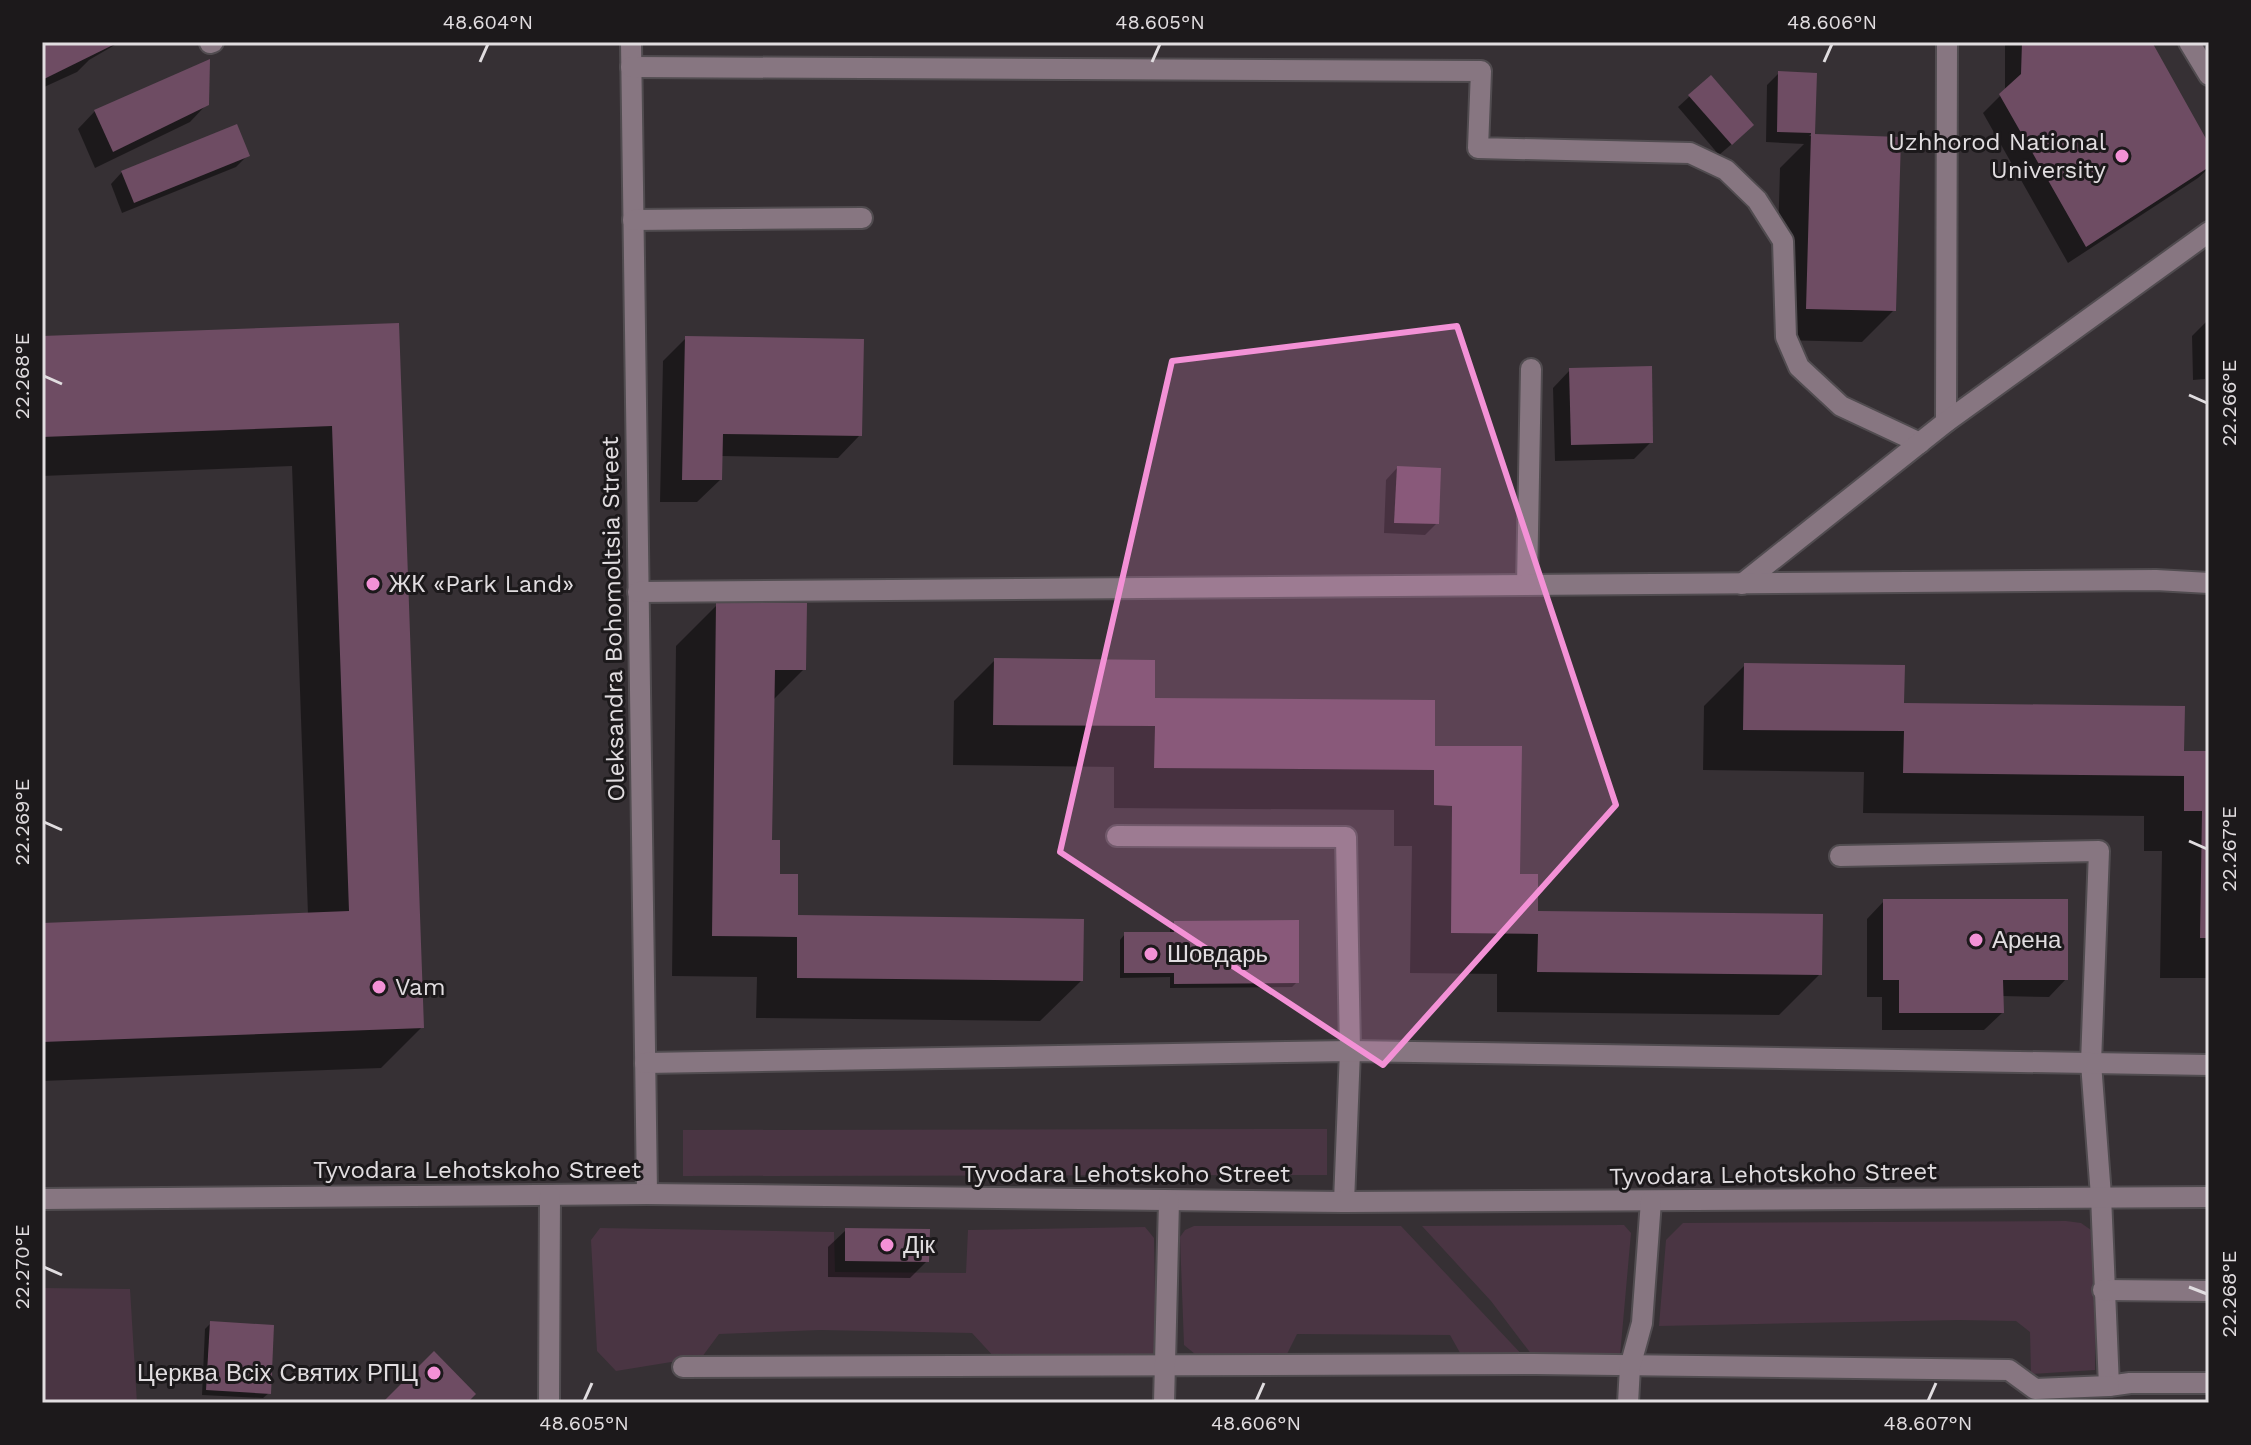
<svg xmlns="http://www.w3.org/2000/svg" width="2251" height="1445" font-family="'Work Sans',sans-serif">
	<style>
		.green { fill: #4a3543 }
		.shadow { fill: #0007 }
		.building { fill: #6e4c63 }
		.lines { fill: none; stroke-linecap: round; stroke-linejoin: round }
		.minor-casing { stroke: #514c50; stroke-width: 24 }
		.minor { stroke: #877681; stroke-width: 20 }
		.marked { fill: #f391d6; fill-opacity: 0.2; stroke: #f391d6; stroke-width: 6; stroke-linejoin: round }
		.ticks { fill: none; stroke: #e1dde0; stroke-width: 3 }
		.poi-dot { fill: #f391d6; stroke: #1c191b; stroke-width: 3 }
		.labels { text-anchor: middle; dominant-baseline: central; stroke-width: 6; stroke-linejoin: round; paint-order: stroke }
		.poi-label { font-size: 24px; fill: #e1dde0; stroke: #1c191b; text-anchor: start }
		.street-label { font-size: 24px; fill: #e1dde0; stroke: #1c191b }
		.neatline { fill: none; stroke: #e1dde0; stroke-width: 3 }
		.ticks-label { font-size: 20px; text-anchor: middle; fill: #e1dde0 }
	</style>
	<rect width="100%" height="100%" fill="#363034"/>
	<!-- green -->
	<g class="green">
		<polygon points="1327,1129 1327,1175 683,1176 683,1130"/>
		<polygon points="2066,1221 2081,1223 2091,1230 2095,1243 2095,1370 2031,1374 2030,1332 2016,1321 1959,1320 1659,1326 1666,1240 1683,1223"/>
		<polygon points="1624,1225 1631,1233 1620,1356 1535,1359 1491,1301 1422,1226"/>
		<polygon points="1194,1226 1401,1226 1527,1360 1464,1360 1450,1335 1297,1334 1285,1358 1201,1359 1184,1345 1180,1237 1185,1230"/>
		<polygon points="1145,1227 1154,1238 1156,1350 1150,1358 996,1359 972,1333 820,1330 719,1334 702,1357 616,1371 597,1351 591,1240 600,1228 834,1232 835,1272 966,1273 968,1230"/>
		<polygon points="42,1288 130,1289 137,1403 42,1403"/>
	</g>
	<!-- shadow -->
	<g class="shadow">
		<polygon points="42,42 120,42 89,60 77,72 42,88"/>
		<polygon points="2005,42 2150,42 2209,148 2209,168 2198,178 2068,263 1983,113 2005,91"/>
		<polygon points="1779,73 1813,132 1809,136 1899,139 1894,310 1862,342 1775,340 1780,168 1804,144 1766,142 1767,85"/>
		<polygon points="1690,96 1740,137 1719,155 1678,107"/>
		<polygon points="207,104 190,122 95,168 78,129 95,111"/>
		<polygon points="247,156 236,167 122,213 111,184 122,172"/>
		<polygon points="2209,319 2209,511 2205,379 2193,380 2192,336"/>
		<polygon points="397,325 422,1027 381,1068 42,1081 42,925 308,915 292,466 42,476 42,338"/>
		<polygon points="686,338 860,435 838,458 721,456 720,480 697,502 660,502 663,361"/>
		<polygon points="1570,370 1651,442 1634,459 1555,461 1553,388"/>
		<polygon points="1397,468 1437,523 1425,535 1384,533 1386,480"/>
		<polygon points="717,605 804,669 772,701 770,842 778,876 796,917 1082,980 1040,1021 756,1018 757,977 672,976 676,646"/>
		<polygon points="995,660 1153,700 1433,748 1518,876 1536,913 1820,974 1779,1015 1497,1012 1497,974 1410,973 1412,846 1394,846 1394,810 1114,808 1114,767 953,765 954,701"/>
		<polygon points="1745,665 1902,705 2182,753 2209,753 2209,978 2160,978 2162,851 2144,851 2144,816 1863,813 1864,772 1703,770 1704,706"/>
		<polygon points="1884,901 2066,979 2049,997 2001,996 2002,1013 1984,1030 1882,1030 1882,997 1867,997 1867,919"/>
		<polygon points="1175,923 1297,982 1292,987 1170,988 1170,977 1120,978 1120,940 1125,934 1170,934 1170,928"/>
		<polygon points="846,1230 927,1261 910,1278 828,1277 828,1247"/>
		<polygon points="211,1323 269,1393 263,1398 202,1395 205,1329"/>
	</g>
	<!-- building -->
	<g class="building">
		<polygon points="42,42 119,42 42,80"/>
		<polygon points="2022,42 2152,42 2209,144 2209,167 2086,247 1999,94 2021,74"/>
		<polygon points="210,59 209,105 113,152 94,110"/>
		<polygon points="1778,71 1817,73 1815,134 1901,137 1896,311 1806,309 1811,133 1777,132"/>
		<polygon points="1711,75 1754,125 1732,145 1688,95"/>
		<polygon points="237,124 250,156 134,203 121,171"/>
		<polygon points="399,323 424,1028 42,1042 42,923 349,911 332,426 42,437 42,336"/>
		<polygon points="685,336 864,339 862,436 723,434 722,480 682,480"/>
		<polygon points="1652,366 1653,443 1571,445 1569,368"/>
		<polygon points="1397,466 1441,468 1439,524 1394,523"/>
		<polygon points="716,603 807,603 806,670 775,670 772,840 780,840 780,874 798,874 798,915 1084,919 1083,981 797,978 797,937 712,936"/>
		<polygon points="994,658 1155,660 1155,698 1435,700 1435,746 1522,746 1520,874 1538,874 1538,911 1823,914 1822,975 1537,972 1538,934 1451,933 1452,806 1434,805 1434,770 1154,768 1155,726 993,725"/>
		<polygon points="1744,663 1905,665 1904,703 2185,706 2184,751 2209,751 2209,938 2200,938 2202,811 2184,811 2184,776 1903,773 1904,731 1743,730"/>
		<polygon points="1883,899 2068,899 2068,980 2003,980 2004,1013 1899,1013 1899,980 1883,980"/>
		<polygon points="1299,920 1299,983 1174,984 1174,973 1124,973 1124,932 1174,932 1174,921"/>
		<polygon points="845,1228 930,1229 929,1262 845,1261"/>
		<polygon points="210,1321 274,1325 271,1394 206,1390"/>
		<polygon points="434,1351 476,1394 467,1403 382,1403"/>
	</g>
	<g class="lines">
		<!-- minor casing -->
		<g class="minor-casing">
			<g id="minor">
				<polyline points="631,42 647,1194"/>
				<polyline points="2189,42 2209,75"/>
				<polyline points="210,43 213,42"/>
				<polyline points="631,67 1481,71 1478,148 1690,153 1726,170 1757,200 1783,241 1786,337 1799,367 1841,406 1920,443"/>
				<polyline points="633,220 862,218"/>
				<polyline points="1946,422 1947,42"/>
				<polyline points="1742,584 1946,422 2209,232"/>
				<polyline points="1527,585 1531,369"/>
				<polyline points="638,592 2156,580 2209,583"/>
				<polyline points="1117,836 1346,837 1350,1051 1344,1202"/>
				<polyline points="1840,856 2099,851 2091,1063 2101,1196 2109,1386 2130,1383 2209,1383"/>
				<polyline points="645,1063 1350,1051 2209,1065"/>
				<polyline points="42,1199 647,1194 1344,1202 2209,1197"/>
				<polyline points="2103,1290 2209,1291"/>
				<polyline points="683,1367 1535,1364 2009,1370 2035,1389 2109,1386"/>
				<polyline points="549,1403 550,1196"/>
				<polyline points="1164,1403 1169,1201"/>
				<polyline points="1628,1403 1630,1367 1642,1323 1651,1201"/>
			</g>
		</g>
		<!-- minor -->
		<use href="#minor" class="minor"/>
	</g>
	<!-- marked area -->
	<path class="marked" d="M1457,326L1616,805L1383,1065L1060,852L1172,361Z"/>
	<!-- ticks -->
	<path class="ticks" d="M480,62L488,44M1152,62L1160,44M1824,62L1832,44M44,376L62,384M2189,395L2207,403M44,822L62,830M2189,841L2207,849M44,1267L62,1275M2189,1287L2207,1294M584,1401L592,1383M1256,1401L1264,1383M1928,1401L1936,1383"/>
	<!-- markers -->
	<g class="poi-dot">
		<circle cx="2122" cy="156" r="8"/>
		<circle cx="373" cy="584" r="8"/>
		<circle cx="1976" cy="940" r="8"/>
		<circle cx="1151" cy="954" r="8"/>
		<circle cx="379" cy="987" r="8"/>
		<circle cx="887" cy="1245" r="8"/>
		<circle cx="434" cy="1373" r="8"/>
	</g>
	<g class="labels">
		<!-- poi labels -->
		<g class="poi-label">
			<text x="2106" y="142" text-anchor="end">Uzhhorod National<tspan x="2106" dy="28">University</tspan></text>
			<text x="389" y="584">ЖК «Park Land»</text>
			<text x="1992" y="940">Арена</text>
			<text x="1167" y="954">Шовдарь</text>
			<text x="395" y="987">Vam</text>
			<text x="903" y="1245">Дік</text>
			<text x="418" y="1373" text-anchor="end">Церква Всіх Святих РПЦ</text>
		</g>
		<!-- street labels -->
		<g class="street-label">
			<text transform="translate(613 619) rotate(-91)">Oleksandra Bohomoltsia Street</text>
			<text x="477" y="1170">Tyvodara Lehotskoho Street</text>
			<text x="1126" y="1174">Tyvodara Lehotskoho Street</text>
			<text transform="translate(1773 1174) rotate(-1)">Tyvodara Lehotskoho Street</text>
		</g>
	</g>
	<!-- border -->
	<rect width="2251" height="1445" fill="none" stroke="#1c191b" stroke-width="88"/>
	<rect x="44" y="44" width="2163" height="1357" class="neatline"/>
	<g class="ticks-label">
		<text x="488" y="29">48.604°N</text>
		<text x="1160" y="29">48.605°N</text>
		<text x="1832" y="29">48.606°N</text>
		<text transform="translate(22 376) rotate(-90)" y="7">22.268°E</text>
		<text transform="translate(2229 403) rotate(-90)" y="7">22.266°E</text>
		<text transform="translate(22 822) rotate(-90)" y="7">22.269°E</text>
		<text transform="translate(2229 849) rotate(-90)" y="7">22.267°E</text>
		<text transform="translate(22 1267) rotate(-90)" y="7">22.270°E</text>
		<text transform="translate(2229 1294) rotate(-90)" y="7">22.268°E</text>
		<text x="584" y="1430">48.605°N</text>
		<text x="1256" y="1430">48.606°N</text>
		<text x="1928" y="1430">48.607°N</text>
	</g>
</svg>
